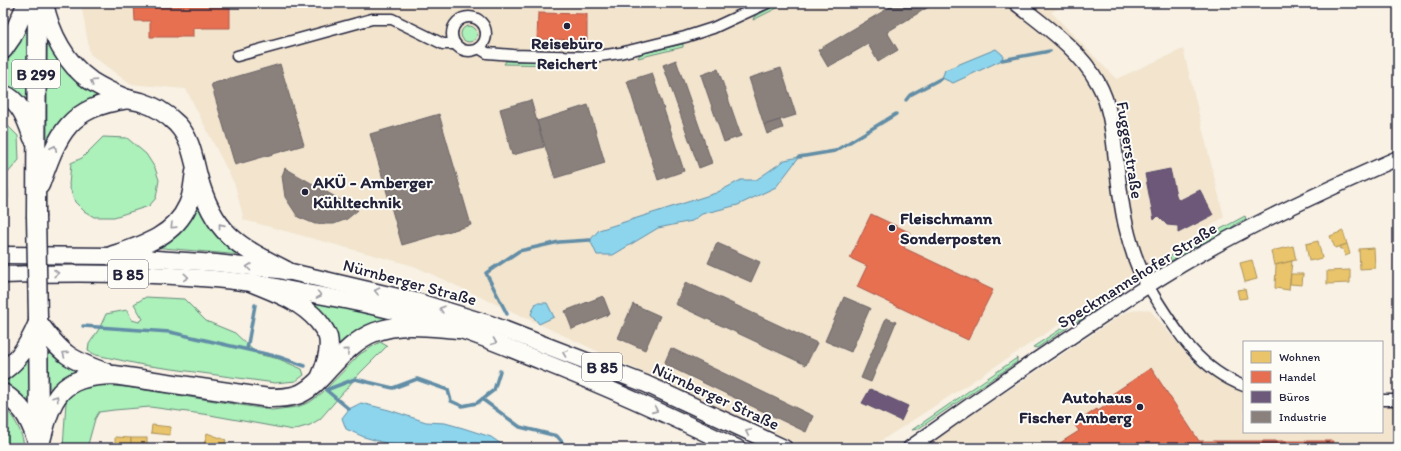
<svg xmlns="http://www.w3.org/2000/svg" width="1401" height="451" font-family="Itim,sans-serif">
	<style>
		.built { fill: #f2e4cd }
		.green { fill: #acf0ba; stroke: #67897a }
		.water { fill: #8cd5ed; stroke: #628da6 }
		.homes { fill: #e9c46a; stroke: #ad935c }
		.shops { fill: #e76f51; stroke: #ac584a }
		.offices { fill: #6d597a; stroke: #564867 }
		.industry { fill: #8a817c; stroke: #6b6468 }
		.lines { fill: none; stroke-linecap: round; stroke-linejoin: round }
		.stream { stroke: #628da6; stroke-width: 3.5 }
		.street-casing { stroke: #22223b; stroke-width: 13 }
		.secondary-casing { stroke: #22223b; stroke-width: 17 }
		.primary-casing { stroke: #22223b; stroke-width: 19 }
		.highway-casing { stroke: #22223b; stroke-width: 21 }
		.street { stroke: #fdfcf7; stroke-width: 10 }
		.secondary { stroke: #fdfcf7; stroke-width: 14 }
		.primary { stroke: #fdfcf7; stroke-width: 16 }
		.highway { stroke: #fdfcf7; stroke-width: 18 }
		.highway-bridge-casing { stroke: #22223b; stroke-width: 21; stroke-linecap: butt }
		.highway-bridge { stroke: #fdfcf7; stroke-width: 18 }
		.oneway { stroke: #9a9aa2 }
		.poi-dot { fill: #22223b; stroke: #fdfcf7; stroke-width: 1.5 }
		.labels { text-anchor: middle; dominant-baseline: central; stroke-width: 4; stroke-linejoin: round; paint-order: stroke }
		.shield { fill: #fdfcf7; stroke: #646373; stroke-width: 1 }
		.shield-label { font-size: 16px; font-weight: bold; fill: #22223b }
		.poi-label { font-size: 17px; font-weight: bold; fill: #22223b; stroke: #fdfcf7; text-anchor: start }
		.street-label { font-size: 17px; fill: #22223b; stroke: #fdfcf7 }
	</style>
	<rect width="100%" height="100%" fill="#f8f1e4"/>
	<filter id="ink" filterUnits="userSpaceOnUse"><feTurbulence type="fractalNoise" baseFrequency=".025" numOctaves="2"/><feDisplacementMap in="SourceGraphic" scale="8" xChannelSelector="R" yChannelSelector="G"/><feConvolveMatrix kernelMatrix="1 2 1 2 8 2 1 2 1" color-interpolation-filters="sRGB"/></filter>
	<g filter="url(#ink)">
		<!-- built -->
		<g class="built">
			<polygon points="81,3 1069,3 1051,12 1116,79 1183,49 1224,217 870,448 806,448 414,266 244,220 235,185 186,89 130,84 90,54"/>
			<polygon points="1140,309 1151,311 1193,362 1219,380 1244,392 1244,432 1382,432 1382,406 1398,406 1398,448 923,448 1124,313"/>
		</g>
		<!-- green -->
		<g class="green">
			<polygon points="780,3 787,3 753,20 754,17"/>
			<circle cx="469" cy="34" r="8"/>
			<polygon points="29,26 26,104 3,86 3,58 22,27"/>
			<polygon points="47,36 106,96 47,152"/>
			<polygon points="683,44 683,47 638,58 640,54"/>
			<polygon points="506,61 556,62 583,61 584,63 584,65 576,65 504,64"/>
			<polygon points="3,125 7,125 18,136 19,160 7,174 8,197 3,214"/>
			<polygon points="103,137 127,138 146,154 155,168 159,180 156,198 149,206 114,217 94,217 84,211 75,202 69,185 71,163 82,158"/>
			<polygon points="196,197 241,255 152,247"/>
			<polygon points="1245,216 1246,219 1236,224 1225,233 1193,248 1171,261 1170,258 1172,255"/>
			<polygon points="1113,295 1115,296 1077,322 1075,319"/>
			<polygon points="146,297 184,299 206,321 235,333 257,354 279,359 302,369 304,375 296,381 275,383 143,365 96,355 88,351 89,344 99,329 106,314 127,310 132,320 139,322 143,319 134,304"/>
			<path d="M312,299L399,318L336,354C330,330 332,318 311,302Z"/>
			<polygon points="1067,325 1068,327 1037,348 1033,347"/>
			<polygon points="380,342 387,346 360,373 320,419 310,425 293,430 210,415 150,407 114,410 99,412 95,419 87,448 63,448 66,402 69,397 77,390 95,385 126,387 272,410 297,407 310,402 322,393 360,354"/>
			<polygon points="50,348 82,370 52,392 49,386 48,349"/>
			<path d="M29,355L30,407C22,397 14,389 3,382V379Z"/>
			<polygon points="1017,358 1017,362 918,429 912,430"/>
			<path d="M3,407C14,415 24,435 24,448H3Z"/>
		</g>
		<!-- water -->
		<g class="water">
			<polygon points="996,49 1003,55 1002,60 953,83 942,78 945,70"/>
			<polygon points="799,157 776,187 738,205 702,214 692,221 658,228 613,255 597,255 590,240 599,230 716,193 741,180 756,180 785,160"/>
			<polygon points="536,303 547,303 554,317 539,324 531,314"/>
			<polygon points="361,403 389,410 426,422 445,423 463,428 491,437 507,448 402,448 364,437 346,429 342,418 349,409"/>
		</g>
		<!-- homes -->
		<g class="homes">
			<polygon points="1343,231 1347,244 1335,248 1330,236"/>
			<polygon points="1318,241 1322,258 1309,261 1306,244"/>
			<polygon points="1347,244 1350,254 1345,256 1343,249 1340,249 1339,247"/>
			<polygon points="1293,246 1296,260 1274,265 1271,251"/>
			<polygon points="1374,248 1375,268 1360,269 1359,249"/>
			<polygon points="1252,260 1257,279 1245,282 1240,263"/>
			<polygon points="1292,261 1289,290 1275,288 1276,265"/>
			<polygon points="1350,270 1350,283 1327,284 1327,271"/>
			<polygon points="1291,274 1303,274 1302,285 1290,284"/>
			<polygon points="1245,289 1247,298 1239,299 1237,290"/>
			<polygon points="152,425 171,427 170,435 151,433"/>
			<polygon points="207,433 226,440 223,448 214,448 204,445"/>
			<polygon points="115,437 131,438 131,448 115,448"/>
			<rect x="131" y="438" width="16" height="10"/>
			<polygon points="168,443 183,446 183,448 166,448"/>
		</g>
		<!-- shops -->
		<g class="shops">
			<polygon points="134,3 230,3 230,28 193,28 193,37 150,37 150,21 135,21"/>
			<polygon points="538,13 587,14 587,40 537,39"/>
			<polygon points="871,214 911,233 904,248 993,290 968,340 857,287 867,266 850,258"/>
			<polygon points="1151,368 1199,441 1333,441 1333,448 1052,448 1079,431 1074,424 1097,409 1098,411 1108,404 1105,399"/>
		</g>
		<!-- offices -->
		<g class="offices">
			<polygon points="1170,169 1177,199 1180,200 1200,190 1213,215 1178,233 1178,226 1167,225 1158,216 1154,220 1145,174"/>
			<polygon points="870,389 908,406 901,421 862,403"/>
		</g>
		<!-- industry -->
		<g class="industry">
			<polygon points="897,3 935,3 887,32 898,50 878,62 868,44 828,67 818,50"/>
			<polygon points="676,60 712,163 699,168 663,65"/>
			<polygon points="280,64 304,145 235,165 211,84"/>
			<polygon points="781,68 796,115 764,125 749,78"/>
			<polygon points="718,69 741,136 724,142 701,75"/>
			<polygon points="652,73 684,171 658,180 627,81"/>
			<polygon points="531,100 544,147 512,155 500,109"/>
			<polygon points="588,105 605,163 555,178 537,121"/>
			<polygon points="439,114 471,225 402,245 370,134"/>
			<polygon points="780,120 783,128 767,134 764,125"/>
			<polygon points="285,168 358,210 347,219 334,224 315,224 298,217 285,197 282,176"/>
			<polygon points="717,243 760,262 751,282 708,263"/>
			<polygon points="686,282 817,343 806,365 675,304"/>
			<polygon points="603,296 610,314 572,329 565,311"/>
			<polygon points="844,297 870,308 851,352 825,341"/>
			<polygon points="633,304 660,316 645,350 618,338"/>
			<polygon points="886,318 896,322 871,382 861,378"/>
			<polygon points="671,348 813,416 806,432 664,364"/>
		</g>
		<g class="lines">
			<!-- stream -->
			<g class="stream">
				<polyline points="1002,60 1050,51"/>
				<polyline points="906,100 910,95 942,78"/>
				<polyline points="799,157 835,151 896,114"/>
				<polyline points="507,314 486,273 519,251 559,242 590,240"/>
				<polyline points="83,326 170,332 279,357 305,366"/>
				<polyline points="247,349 255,305"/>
				<polyline points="482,399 520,427 557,436 567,448"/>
				<polyline points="349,409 326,390 355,379 393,388 417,379 448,390 451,401 462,406 477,403 494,390 500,371"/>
			</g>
			<!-- street casing -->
			<g class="street-casing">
				<g id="street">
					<circle cx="469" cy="34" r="17"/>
					<polyline points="479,48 487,53 513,55 592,57 620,53 685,37 713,28 767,3"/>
					<polyline points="237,56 372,19 392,19 443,44 455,44"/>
					<path d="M1148,286C1174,327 1196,368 1244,386"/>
					<polyline points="1382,400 1398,400"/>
				</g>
			</g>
			<!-- secondary casing -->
			<g class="secondary-casing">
				<g id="secondary">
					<path d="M1016,3C1046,27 1079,49 1098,83C1111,106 1113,135 1116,160C1121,204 1126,246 1148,286"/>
					<path d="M910,448C967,407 1025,367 1084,328C1116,306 1148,285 1181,265C1249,225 1325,190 1398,158"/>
				</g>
			</g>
			<!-- primary casing -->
			<g class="primary-casing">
				<g id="primary">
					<polyline points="3,255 111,256 216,263 287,271 415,301 490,324 646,384 784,448"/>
					<path d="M3,275C86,272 169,273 252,283C269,285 285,289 301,292C354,301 407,313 458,329C486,338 513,350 541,361C607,387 673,417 737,448"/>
				</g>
			</g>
			<!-- highway casing -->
			<g class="highway-casing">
				<g id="highway">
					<path d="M44,3C50,33 66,64 91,81C102,88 115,94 127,99C131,100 137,101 141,102C155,106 167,114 177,124C191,139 193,157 198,176C213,234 238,246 287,271"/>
					<polyline points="3,50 12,37 27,3"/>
					<path d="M3,94C21,101 27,121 33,138"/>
					<path d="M40,185C59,132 68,108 128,99"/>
					<polyline points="36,216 37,3"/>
					<path d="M111,256C141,246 174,237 188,205C193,195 193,183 195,172"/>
					<path d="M253,283C277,293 301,301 318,321C322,326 326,331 328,337C331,350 326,364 321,376"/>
					<polyline points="38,318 39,427"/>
					<path d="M38,322C61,354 70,360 107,373"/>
					<path d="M3,371C19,360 30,342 37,325"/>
					<path d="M3,393C22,406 28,416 36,438"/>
					<path d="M39,448C52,399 56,376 114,375L269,398C279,398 288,398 297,395C309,391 319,380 328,370C341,356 356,339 375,332C402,322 430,327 458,329"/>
				</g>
			</g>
			<!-- street -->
			<use href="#street" class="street"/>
			<!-- secondary -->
			<use href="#secondary" class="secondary"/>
			<!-- primary -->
			<use href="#primary" class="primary"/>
			<!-- highway -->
			<use href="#highway" class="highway"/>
			<!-- highway-bridge casing -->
			<g class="highway-bridge-casing">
				<polyline id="highway-bridge" points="36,216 38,318"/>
			</g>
			<!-- highway-bridge -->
			<use href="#highway-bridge" class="highway-bridge"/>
		</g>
		<!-- one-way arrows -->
		<defs><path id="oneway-chevron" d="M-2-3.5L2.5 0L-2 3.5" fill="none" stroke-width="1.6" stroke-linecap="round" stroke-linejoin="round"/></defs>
		<g class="oneway">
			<use href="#oneway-chevron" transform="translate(93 82) rotate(-148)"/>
			<use href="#oneway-chevron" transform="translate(54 148) rotate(-65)"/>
			<use href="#oneway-chevron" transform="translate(173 226) rotate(136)"/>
			<use href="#oneway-chevron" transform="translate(221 226) rotate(-129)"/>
			<use href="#oneway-chevron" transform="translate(249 267) rotate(-173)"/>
			<use href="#oneway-chevron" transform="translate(56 273) rotate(-2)"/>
			<use href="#oneway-chevron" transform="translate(186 277) rotate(5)"/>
			<use href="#oneway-chevron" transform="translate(377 291) rotate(-166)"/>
			<use href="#oneway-chevron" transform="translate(319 295) rotate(10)"/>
			<use href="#oneway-chevron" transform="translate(442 309) rotate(-163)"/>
			<use href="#oneway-chevron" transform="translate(494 342) rotate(22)"/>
			<use href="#oneway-chevron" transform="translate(347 351) rotate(-41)"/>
			<use href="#oneway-chevron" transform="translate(565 353) rotate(-159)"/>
			<use href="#oneway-chevron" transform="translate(65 354) rotate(-143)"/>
			<use href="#oneway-chevron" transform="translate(56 398) rotate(-57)"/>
			<use href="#oneway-chevron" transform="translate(655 410) rotate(24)"/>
			<use href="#oneway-chevron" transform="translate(748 432) rotate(-155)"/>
		</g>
	</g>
	<!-- markers -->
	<g class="poi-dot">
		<circle cx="567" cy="26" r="4"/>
		<circle cx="305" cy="192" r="4"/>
		<circle cx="892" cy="228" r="4"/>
		<circle cx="1140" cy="407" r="4"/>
	</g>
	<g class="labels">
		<!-- shield labels -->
		<g class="shield">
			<rect x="12" y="60" width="48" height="28" rx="3"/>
			<rect x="108" y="260" width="40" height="28" rx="3"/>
			<rect x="582" y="353" width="40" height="28" rx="3"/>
		</g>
		<g class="shield-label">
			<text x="36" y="74">B 299</text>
			<text x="128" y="274">B 85</text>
			<text x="602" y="367">B 85</text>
		</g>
		<!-- poi labels -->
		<g class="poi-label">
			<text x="567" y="43" text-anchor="middle">Reisebüro<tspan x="567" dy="20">Reichert</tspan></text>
			<text x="313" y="182">AKÜ - Amberger<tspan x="313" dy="20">Kühltechnik</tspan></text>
			<text x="900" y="218">Fleischmann<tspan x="900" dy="20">Sonderposten</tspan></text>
			<text x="1132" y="397" text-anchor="end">Autohaus<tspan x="1132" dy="20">Fischer Amberg</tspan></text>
		</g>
		<!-- street labels -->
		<g class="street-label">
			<text transform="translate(1130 150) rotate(81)">Fuggerstraße</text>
			<text transform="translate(1137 275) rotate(-32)">Speckmannshofer Straße</text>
			<text transform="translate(410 282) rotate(15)">Nürnberger Straße</text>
			<text transform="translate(716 396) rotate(25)">Nürnberger Straße</text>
		</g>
	</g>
	<!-- margin -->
	<rect width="1401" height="451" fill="none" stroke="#fdfcf7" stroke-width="16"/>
	<rect x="8" y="8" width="1385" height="435" fill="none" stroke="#22223b" stroke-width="1.5" filter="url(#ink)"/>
	<!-- legend -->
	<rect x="1243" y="341" width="140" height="92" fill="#fdfcf7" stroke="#a5a5ac"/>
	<rect x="1251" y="351" width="20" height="12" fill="#e9c46a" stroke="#a5a5ac"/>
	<text x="1279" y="361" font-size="12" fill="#22223b">Wohnen</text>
	<rect x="1251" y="371" width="20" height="12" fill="#e76f51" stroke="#a5a5ac"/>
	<text x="1279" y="381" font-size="12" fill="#22223b">Handel</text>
	<rect x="1251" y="391" width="20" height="12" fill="#6d597a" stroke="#a5a5ac"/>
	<text x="1279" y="401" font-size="12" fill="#22223b">Büros</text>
	<rect x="1251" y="411" width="20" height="12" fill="#8a817c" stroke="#a5a5ac"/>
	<text x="1279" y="421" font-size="12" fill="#22223b">Industrie</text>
</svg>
